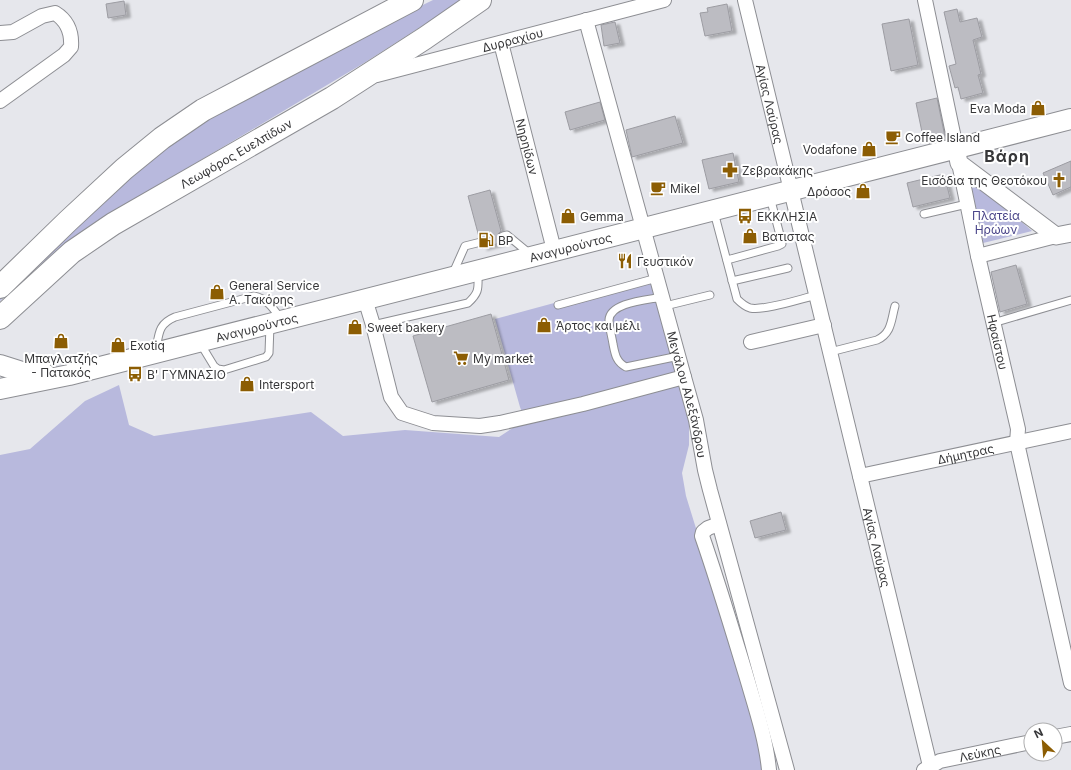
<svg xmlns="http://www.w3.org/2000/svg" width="1071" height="770" font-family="Inter,sans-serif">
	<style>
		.green { fill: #b8b9dd }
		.building { fill: #bcbcc2; stroke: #9c9ca2; filter: url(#shadow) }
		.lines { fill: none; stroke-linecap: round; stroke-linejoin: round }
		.service-casing { stroke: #8d8e93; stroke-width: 9 }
		.minor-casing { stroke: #8d8e93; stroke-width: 16 }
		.tertiary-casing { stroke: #8d8e93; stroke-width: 19 }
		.secondary-casing { stroke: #8d8e93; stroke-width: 22 }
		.primary-casing { stroke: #8d8e93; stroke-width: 24 }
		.service { stroke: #fff; stroke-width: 7 }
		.minor { stroke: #fff; stroke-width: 14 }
		.tertiary { stroke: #fff; stroke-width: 17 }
		.secondary { stroke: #fff; stroke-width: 20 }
		.primary { stroke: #fff; stroke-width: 22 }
		.labels { text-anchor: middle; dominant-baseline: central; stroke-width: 4; stroke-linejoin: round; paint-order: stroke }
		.street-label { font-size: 12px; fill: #373739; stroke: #fff }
		.poi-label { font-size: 12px; fill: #373739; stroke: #fff; text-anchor: start }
		.park-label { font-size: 12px; fill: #4a4589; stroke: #fff }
		.district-label { font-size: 16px; font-weight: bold; letter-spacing: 1px; fill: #373739; stroke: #fff }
	</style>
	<defs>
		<filter id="shadow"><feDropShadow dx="4.5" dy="2.5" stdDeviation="1" flood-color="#0004"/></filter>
	</defs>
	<rect width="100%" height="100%" fill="#e6e7ec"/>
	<!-- green -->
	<g class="green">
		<polygon points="433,0 463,0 364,63 90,226 58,249 0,301 0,294 143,160 284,73"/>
		<polygon points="983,187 1032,231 983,243 971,188"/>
		<polygon points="650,277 689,416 689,445 682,473 686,496 761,739 765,770 0,770 0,455 30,449 85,401 119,385 129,425 154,436 311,412 343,436 405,430 499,437 525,420 520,407 495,319"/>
	</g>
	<!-- building -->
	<g class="building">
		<polygon points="124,1 126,15 108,18 106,4"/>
		<polygon points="727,4 732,31 705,36 700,13 708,12 707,8"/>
		<polygon points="957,9 960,22 977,18 982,37 973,40 981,74 978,75 983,93 961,99 958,87 955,88 949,66 956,64 944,12"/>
		<polygon points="909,19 918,65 891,71 882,24"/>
		<polygon points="615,22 620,43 604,46 601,25"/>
		<polygon points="937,98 945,137 924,142 916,103"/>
		<polygon points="600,102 605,120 570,130 565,112"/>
		<polygon points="675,116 683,143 632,157 626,130"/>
		<polygon points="733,153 739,182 709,189 702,160"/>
		<polygon points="1071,161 1071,187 1053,195 1043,173"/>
		<polygon points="944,174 950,198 913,207 907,183"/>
		<polygon points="490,190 501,231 498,234 498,238 504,242 482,248 486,244 486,240 483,237 479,237 468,196"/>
		<polygon points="1016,265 1027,304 1000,312 991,272"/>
		<polygon points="491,314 509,380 432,402 413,336"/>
		<polygon points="781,512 786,530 755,538 750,521"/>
	</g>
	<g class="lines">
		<!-- service casing -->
		<g class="service-casing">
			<g id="service">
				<path d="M714,212L737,299C741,303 744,306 750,308C765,311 800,299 817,295"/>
				<polyline points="924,214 967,204"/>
				<polyline points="503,236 507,235 530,254"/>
				<polyline points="727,260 778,246 782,244 781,239 770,197"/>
				<polyline points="453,273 465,246 481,242"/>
				<polyline points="732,281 788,268"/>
				<path d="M662,297C648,300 610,302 609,320C609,327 612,337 613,344C615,354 616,362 626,367L679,356"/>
				<polyline points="558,305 657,278"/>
				<polyline points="665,306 710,295"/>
				<polyline points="993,323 1071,300"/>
				<path d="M373,325L468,303C480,292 478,288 478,273"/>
				<polyline points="200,343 214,366 218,369 224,370 266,357 269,353 270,325"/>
				<path d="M156,350C159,334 158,324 175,317L254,296C267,299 273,308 280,318"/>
				<path d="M830,352L877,340C892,333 891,320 895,306"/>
			</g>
		</g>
		<!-- minor casing -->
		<g class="minor-casing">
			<g id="minor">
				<path id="s1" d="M745,0L931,770"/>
				<polyline points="925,0 956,148"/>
				<path id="s2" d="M586,20L684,377L696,420L705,470L710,490L787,770"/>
				<path d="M0,33L13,32L42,16L55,13C68,21 72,33 71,47L64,55L0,101"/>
				<path id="s3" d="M501,43L554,250"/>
				<path id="s4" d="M377,75L664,0"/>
				<path id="s5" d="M959,163L978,256L1018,429L1017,443L1071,683"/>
				<polyline points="978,256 1056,236"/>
				<polyline points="365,299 373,325 391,397 402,413 433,423 480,426 500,423 583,404 684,377"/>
				<polyline points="751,342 824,325"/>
				<path id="s6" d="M860,476L1071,431"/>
				<path d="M719,524L708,528L703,532L702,536C718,582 732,629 746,675C755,706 766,738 769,770"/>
				<polyline points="1055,737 1071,734"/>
				<path id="s7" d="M924,770L940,761L1031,742"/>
			</g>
		</g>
		<!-- tertiary casing -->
		<g class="tertiary-casing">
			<polyline id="tertiary" points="956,148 959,163 1056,236 1071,233"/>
		</g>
		<!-- secondary casing -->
		<g class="secondary-casing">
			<g id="secondary">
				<polyline points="0,365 22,372 45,374"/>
				<path id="s8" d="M0,389L69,375L1071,119"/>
			</g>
		</g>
		<!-- primary casing -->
		<g class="primary-casing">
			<g id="primary">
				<polyline points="0,287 68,221 124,169 162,138 203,110 412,0"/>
				<path id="s9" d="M0,318L72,252L113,224L332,98L425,38L480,0"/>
			</g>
		</g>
		<!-- service -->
		<use href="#service" class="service"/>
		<!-- minor -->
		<use href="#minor" class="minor"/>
		<!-- tertiary -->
		<use href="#tertiary" class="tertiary"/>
		<!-- secondary -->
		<use href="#secondary" class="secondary"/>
		<!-- primary -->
		<use href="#primary" class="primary"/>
	</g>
	<!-- icons -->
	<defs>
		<g id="shop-bare" transform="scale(1.2)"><path d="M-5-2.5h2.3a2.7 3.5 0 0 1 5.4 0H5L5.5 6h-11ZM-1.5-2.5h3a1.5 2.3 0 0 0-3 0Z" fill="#8c5d03" stroke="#fff" stroke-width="2.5" paint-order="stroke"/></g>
		<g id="cafe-bare" transform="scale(1.2)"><path d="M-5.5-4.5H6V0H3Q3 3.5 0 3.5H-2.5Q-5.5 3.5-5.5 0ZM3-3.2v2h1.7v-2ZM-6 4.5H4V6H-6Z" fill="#8c5d03" stroke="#fff" stroke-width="2.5" paint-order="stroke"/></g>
		<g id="pharmacy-bare" transform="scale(1.2)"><path d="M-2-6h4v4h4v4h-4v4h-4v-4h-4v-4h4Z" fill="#8c5d03" stroke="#fff" stroke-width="2.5" paint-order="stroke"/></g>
		<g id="church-bare" transform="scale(1.2)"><path d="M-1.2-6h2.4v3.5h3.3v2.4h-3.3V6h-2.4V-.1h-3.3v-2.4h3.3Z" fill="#8c5d03" stroke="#fff" stroke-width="2.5" paint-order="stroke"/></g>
		<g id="bus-bare" transform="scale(1.2)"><path d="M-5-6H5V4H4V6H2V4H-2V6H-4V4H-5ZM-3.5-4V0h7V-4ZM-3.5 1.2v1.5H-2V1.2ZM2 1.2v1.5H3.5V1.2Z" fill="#8c5d03" stroke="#fff" stroke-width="2.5" paint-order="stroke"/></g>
		<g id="fuel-bare" transform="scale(1.2)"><path d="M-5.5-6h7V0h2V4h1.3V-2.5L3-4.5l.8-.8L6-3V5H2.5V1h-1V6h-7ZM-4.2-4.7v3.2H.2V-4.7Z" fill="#8c5d03" stroke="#fff" stroke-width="2.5" paint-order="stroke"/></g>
		<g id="restaurant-bare" transform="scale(1.2)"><path d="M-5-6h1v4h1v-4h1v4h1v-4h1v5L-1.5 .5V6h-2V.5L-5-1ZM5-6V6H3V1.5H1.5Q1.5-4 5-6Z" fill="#8c5d03" stroke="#fff" stroke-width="2.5" paint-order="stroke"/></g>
		<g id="supermarket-bare" transform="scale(1.2)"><path d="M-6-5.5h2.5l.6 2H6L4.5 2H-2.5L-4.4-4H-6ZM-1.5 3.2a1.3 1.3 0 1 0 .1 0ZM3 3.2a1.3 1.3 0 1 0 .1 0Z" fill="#8c5d03" stroke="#fff" stroke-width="2.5" paint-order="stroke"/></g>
	</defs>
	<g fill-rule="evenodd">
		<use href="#shop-bare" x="1038" y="108"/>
		<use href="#cafe-bare" x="893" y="137"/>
		<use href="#shop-bare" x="869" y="149"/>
		<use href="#pharmacy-bare" x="730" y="170"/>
		<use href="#church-bare" x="1059" y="180"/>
		<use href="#cafe-bare" x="658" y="188"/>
		<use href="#shop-bare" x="863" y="191"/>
		<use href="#shop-bare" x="568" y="216"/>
		<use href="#bus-bare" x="745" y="216"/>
		<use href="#shop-bare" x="750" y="236"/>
		<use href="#fuel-bare" x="486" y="240"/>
		<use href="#restaurant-bare" x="625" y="261"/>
		<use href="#shop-bare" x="217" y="292"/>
		<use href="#shop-bare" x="544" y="325"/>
		<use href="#shop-bare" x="355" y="327"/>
		<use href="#shop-bare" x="61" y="341"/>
		<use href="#shop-bare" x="118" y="345"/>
		<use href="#supermarket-bare" x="461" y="358"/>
		<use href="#bus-bare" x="135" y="374"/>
		<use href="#shop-bare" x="247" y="384"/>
	</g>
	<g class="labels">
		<!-- street labels -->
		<g class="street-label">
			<text stroke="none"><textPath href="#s4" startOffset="140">Δυρραχίου</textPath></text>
			<text stroke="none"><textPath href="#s1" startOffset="107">Αγίας Λαύρας</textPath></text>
			<text stroke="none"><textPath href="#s3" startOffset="107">Νηρηίδων</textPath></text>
			<text stroke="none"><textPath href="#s9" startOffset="289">Λεωφόρος Ευελπίδων</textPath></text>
			<text stroke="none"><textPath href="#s8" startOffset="588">Αναγυρούντος</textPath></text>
			<text stroke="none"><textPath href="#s8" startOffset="264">Αναγυρούντος</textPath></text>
			<text stroke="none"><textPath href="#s5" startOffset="183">Ηφαίστου</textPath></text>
			<text stroke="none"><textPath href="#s2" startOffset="388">Μεγάλου Αλεξάνδρου</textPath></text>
			<text stroke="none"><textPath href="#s6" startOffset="108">Δήμητρας</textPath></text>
			<text stroke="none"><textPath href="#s1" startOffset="563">Αγίας Λαύρας</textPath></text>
			<text stroke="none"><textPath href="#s7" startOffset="59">Λεύκης</textPath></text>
		</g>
		<!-- poi labels -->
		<g class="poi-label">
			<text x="1026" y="108" text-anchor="end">Eva Moda</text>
			<text x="905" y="137">Coffee Island</text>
			<text x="857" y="149" text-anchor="end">Vodafone</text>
			<text x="742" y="170">Ζεβρακάκης</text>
			<text x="1047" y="180" text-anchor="end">Εισόδια της Θεοτόκου</text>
			<text x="670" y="188">Mikel</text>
			<text x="851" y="191" text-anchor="end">Δρόσος</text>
			<text x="580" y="216">Gemma</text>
			<text x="757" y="216">ΕΚΚΛΗΣΙΑ</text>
			<text x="762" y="236">Βατιστας</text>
			<text x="498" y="240">BP</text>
			<text x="637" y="261">Γευστικόν</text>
			<text x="229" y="285">General Service<tspan x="229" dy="14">Α. Τακόρης</tspan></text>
			<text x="556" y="325">Άρτος και μέλι</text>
			<text x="367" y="327">Sweet bakery</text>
			<text x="130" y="345">Exotiq</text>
			<text x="61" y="358" text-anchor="middle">Μπαγλατζής<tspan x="61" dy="14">- Πατακός</tspan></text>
			<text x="473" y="358">My market</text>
			<text x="147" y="374">Β' ΓΥΜΝΑΣΙΟ</text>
			<text x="259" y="384">Intersport</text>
		</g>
		<!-- park labels -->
		<g class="park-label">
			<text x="996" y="215">Πλατεία<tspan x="996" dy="14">Ηρώων</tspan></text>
		</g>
		<!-- district labels -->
		<g class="district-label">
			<text x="1007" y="156">Βάρη</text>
		</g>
	</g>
	<!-- north arrow -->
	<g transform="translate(1043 742) rotate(334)"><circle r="19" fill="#ffffff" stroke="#afafb0"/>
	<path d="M0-3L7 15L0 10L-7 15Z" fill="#8c5d03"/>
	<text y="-6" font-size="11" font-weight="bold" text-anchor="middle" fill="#373739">N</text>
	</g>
</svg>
